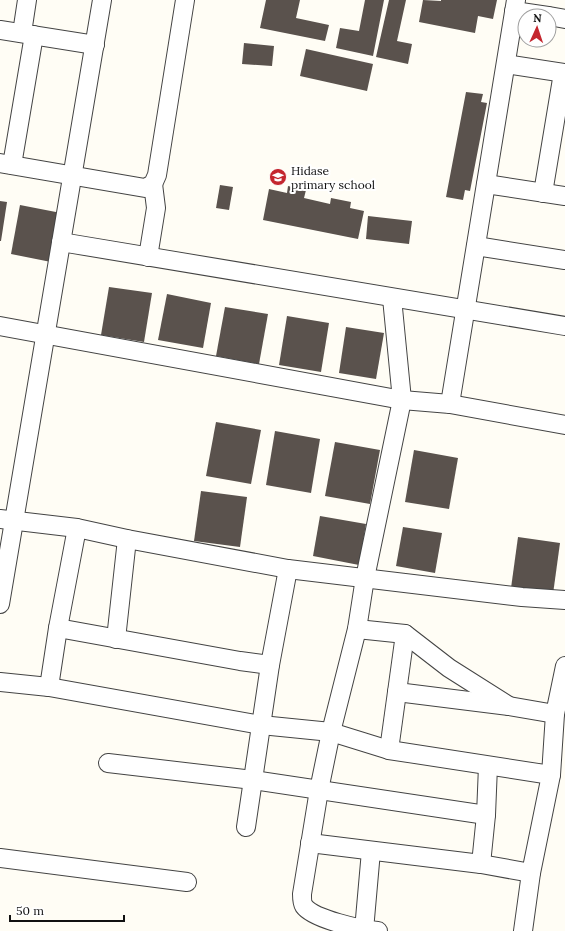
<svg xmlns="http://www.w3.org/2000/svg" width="565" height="931" font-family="Lora,serif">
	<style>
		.building { fill: #5a524d }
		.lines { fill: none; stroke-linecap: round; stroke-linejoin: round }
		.minor-casing { stroke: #444; stroke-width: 20 }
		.minor { stroke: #fff; stroke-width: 18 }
		.labels { text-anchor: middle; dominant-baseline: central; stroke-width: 4; stroke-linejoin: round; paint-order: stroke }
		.poi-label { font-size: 12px; fill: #111; stroke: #fff; text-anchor: start }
	</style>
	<rect width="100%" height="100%" fill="#fffdf5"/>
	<!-- building -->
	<g class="building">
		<polygon points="266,0 300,0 296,18 329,25 325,41 260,28"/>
		<polygon points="365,0 384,0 373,56 336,48 340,28 359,31"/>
		<polygon points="389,0 406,0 397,41 412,44 408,64 376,57"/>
		<polygon points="423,0 441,1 441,0 497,0 493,19 478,16 475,33 419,22"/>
		<polygon points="244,43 274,46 272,66 242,64"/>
		<polygon points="306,49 373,64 367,91 300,76"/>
		<polygon points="466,92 483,94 481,102 487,103 470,191 465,190 463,200 446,197"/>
		<polygon points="220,185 233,187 229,210 216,208"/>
		<polygon points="288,186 306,190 304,198 330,204 331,198 351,202 350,208 364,211 358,239 263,220 269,189 287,193"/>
		<polygon points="0,201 7,202 1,241 0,241"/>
		<polygon points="20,205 61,213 51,262 11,254"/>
		<polygon points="368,216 412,221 409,244 366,239"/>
		<polygon points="109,287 152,293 144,342 101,335"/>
		<polygon points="167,294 211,303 203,348 158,340"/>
		<polygon points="225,307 268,314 259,364 216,356"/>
		<polygon points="287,316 329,323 321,372 279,365"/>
		<polygon points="346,327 384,333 376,379 339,373"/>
		<polygon points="216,422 261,430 251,484 206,476"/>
		<polygon points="275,431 320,439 311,493 266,485"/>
		<polygon points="335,442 380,450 370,504 325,496"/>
		<polygon points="414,450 458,458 449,509 405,502"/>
		<polygon points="201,491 247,497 240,547 194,541"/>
		<polygon points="320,516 366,524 359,565 313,556"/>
		<polygon points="403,527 442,533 435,573 396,566"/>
		<polygon points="518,537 560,543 553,594 511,588"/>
	</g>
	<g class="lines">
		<!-- minor casing -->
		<g class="minor-casing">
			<g id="minor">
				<polyline points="514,11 548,16"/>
				<polyline points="549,16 565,19"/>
				<polyline points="0,30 95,45"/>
				<polyline points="22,33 27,0"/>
				<polyline points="506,64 565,73"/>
				<polyline points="0,163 145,188 153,184 157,175 185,0"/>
				<polyline points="12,165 34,35"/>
				<polyline points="486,184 565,196"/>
				<polyline points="543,193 563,73"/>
				<polyline points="61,242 565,326"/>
				<polyline points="476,246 565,260"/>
				<polyline points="148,257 156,208 153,184"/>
				<polyline points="0,326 402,400 450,404 565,425"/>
				<polyline points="450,404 516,0"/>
				<polyline points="0,519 77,528 127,539 288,569 522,597 565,600"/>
				<polyline points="0,604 102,0"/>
				<polyline points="58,628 240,661 270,665"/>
				<polyline points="357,629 405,634 449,668 509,706"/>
				<polyline points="116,639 127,539"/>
				<polyline points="0,682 49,687 261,725 331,732 389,750 551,775"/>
				<polyline points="49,687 58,628 77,528"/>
				<polyline points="397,692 509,706 555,714"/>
				<polyline points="389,750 405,634"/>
				<polyline points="108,763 253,780 486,815"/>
				<polyline points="246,827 270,665 288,569"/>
				<polyline points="310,843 481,864 531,873"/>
				<polyline points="0,858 187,882"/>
				<polyline points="481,864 486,815 488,766"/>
				<polyline points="364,930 371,851"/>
				<path d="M378,931C362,930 313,919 304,906C302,903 302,897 302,894L319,790L331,732L357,629L365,578L402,400L392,298"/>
				<polyline points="523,931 531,873 551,775 555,714 565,666"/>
			</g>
		</g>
		<!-- minor -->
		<use href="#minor" class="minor"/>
	</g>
	<!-- icons -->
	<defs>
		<g id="school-disc" transform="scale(0.9)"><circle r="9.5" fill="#c4262e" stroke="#fff"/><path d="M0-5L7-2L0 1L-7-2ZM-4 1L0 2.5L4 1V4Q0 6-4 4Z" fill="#fff"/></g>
	</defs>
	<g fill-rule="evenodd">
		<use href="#school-disc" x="278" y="177"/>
	</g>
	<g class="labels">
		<!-- poi labels -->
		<g class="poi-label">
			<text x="291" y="170">Hidase<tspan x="291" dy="14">primary school</tspan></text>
		</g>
	</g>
	<!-- north arrow -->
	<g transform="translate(537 28) rotate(3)"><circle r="19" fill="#ffffff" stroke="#a0a0a0"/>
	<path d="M0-3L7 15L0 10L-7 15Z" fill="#c4262e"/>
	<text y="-6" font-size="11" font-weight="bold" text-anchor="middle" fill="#111111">N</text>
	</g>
	<!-- scale -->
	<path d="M10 915v6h114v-6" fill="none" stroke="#111111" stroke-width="2"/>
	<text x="16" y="915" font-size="12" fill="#111111" stroke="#ffffff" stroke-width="3" paint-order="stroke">50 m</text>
</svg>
